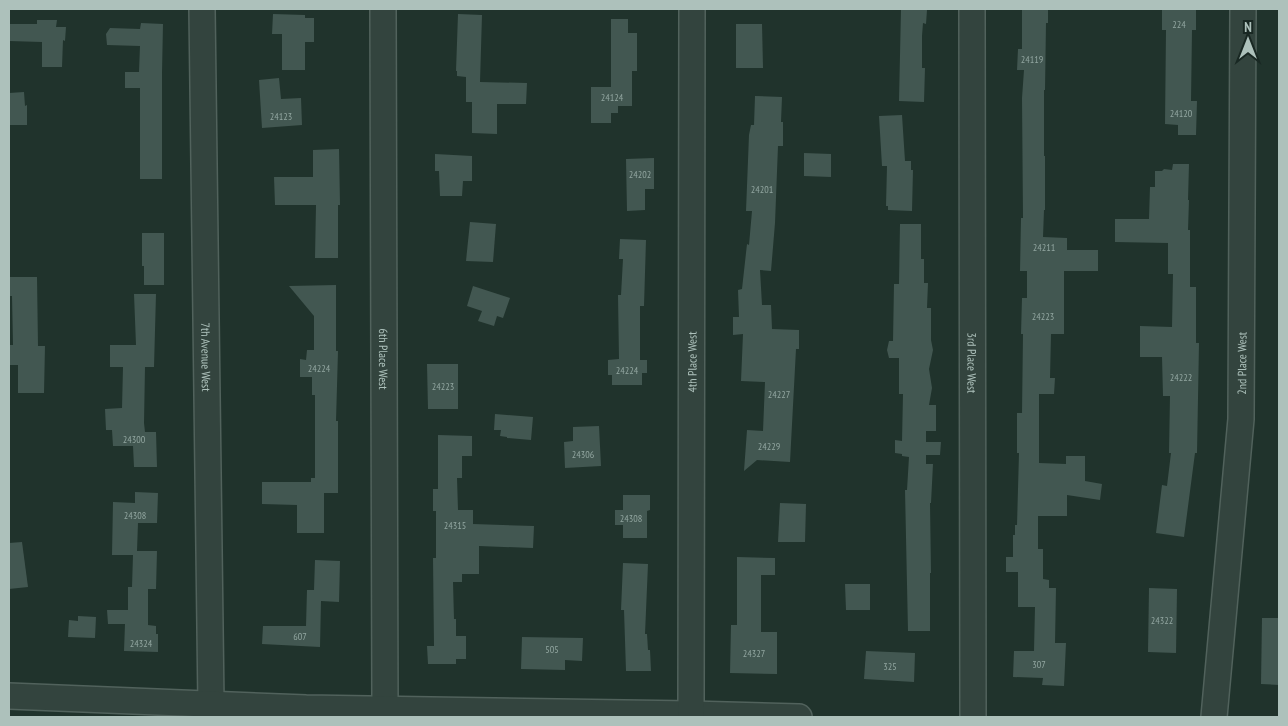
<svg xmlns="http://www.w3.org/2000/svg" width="1288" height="726" font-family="'PT Sans Narrow',sans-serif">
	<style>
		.building { fill: #425751 }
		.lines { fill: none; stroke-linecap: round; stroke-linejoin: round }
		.minor-casing { stroke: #51625c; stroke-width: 28 }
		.minor { stroke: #33443e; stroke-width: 25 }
		.labels { text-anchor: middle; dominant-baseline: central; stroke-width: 4; stroke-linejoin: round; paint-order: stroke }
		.number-label { font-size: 10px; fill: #92a6a0 }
		.street-label { font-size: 12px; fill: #adc1bb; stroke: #192823 }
	</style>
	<rect width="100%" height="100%" fill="#20332c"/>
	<!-- building -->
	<g class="building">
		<polygon points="901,9 927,10 926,24 923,23 922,36 922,68 925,68 924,102 899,101"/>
		<polygon points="1022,9 1048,9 1048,23 1046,23 1045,90 1044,90 1044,156 1045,156 1045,210 1044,210 1043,237 1067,238 1067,250 1098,250 1098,271 1064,271 1064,334 1051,334 1050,378 1055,378 1054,394 1039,394 1039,463 1066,464 1066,456 1085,456 1085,481 1102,484 1100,500 1067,495 1067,516 1038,516 1038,549 1043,549 1043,579 1049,580 1049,588 1056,588 1055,643 1066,643 1064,686 1042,685 1043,678 1013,677 1014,651 1034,651 1035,607 1018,607 1018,572 1006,572 1006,557 1013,557 1013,535 1015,535 1015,525 1017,525 1019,453 1017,453 1017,413 1022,413 1023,334 1021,334 1022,298 1027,298 1027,271 1020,271 1021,218 1023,218 1022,98 1024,70 1017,70 1018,49 1022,49"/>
		<polygon points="1162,9 1196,9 1196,30 1192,30 1191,101 1197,101 1196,135 1178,135 1178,125 1165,124 1166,30 1162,30"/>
		<polygon points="273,14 305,15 305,18 314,18 314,42 305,42 305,70 282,70 282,34 272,34"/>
		<polygon points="458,14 482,15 480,82 527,83 526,104 497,104 497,134 472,133 472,102 466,102 466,77 457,76 457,71 456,71"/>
		<polygon points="611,19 628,19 628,33 637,33 637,71 632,71 632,106 618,106 618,113 611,113 611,123 591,123 591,87 611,87"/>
		<polygon points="37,20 57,20 56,27 66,27 65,41 63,40 62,67 42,67 42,42 9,41 9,24 37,24"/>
		<polygon points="141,23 163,24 162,73 162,179 140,179 140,88 125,88 125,72 139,72 140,46 107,45 106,34 110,28 140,29"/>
		<polygon points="736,24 762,24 763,68 736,68"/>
		<polygon points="279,78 281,99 301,98 302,125 262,128 259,80"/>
		<polygon points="24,92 25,106 27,105 27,125 9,125 9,93"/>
		<polygon points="755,96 782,97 781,122 783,122 783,146 778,146 775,223 771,271 760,270 762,305 771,305 772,329 799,330 799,349 796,349 790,462 757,460 744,471 747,430 763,431 765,382 741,381 743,334 733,335 733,317 739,317 738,290 742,289 747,244 749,245 752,211 746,211 749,135 751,125 754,125"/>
		<polygon points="902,115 905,161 911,161 911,170 913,170 912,211 888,210 888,206 886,206 887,166 882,166 879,116"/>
		<polygon points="339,149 340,205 338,205 338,258 315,258 316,205 275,205 274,177 313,177 313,150"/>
		<polygon points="804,153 831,154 831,177 804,176"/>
		<polygon points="435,154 472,156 472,181 463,181 462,196 440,196 439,171 435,171"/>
		<polygon points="654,158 654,189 645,189 645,210 627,211 626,159"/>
		<polygon points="1173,164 1189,164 1188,200 1189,200 1188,230 1190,230 1190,287 1196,287 1196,343 1199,343 1197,453 1195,453 1184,537 1156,533 1162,485 1167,486 1171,453 1169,453 1170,396 1163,396 1162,357 1140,357 1140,326 1172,327 1173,274 1168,274 1168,243 1115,242 1115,219 1149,219 1150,187 1155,187 1155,171 1162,171 1164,169 1172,170"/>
		<polygon points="470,222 496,224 493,262 466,261"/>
		<polygon points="900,224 921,224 921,259 924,259 924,283 928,283 927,308 931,308 931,340 933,350 929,369 932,388 929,405 936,405 936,431 926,431 926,442 941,442 940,455 926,455 926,464 933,464 931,503 930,503 931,573 930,573 930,631 908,631 905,490 907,490 909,457 902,456 902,454 895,453 895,440 902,441 903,394 899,394 899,358 889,358 887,350 889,341 893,341 894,284 899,284"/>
		<polygon points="142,233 164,233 164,285 144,285 144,266 142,266"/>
		<polygon points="620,239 646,240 644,306 640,306 640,360 647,360 647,373 642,373 642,385 612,385 612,375 608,375 608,360 619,359 618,295 621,295 623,259 619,259"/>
		<polygon points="9,277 37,277 38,346 45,346 44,393 18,393 18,365 9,365 10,345 13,345 12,296 9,296"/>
		<polygon points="336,285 336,351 338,351 336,421 338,421 338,493 324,493 324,533 297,533 297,505 262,504 262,482 311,482 311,478 315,478 315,395 312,395 312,377 300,377 300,359 306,360 307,350 314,350 314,316 289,286"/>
		<polygon points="473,286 510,298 503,318 497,316 494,326 478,321 482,311 467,306"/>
		<polygon points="134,294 156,294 154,367 145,367 144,423 145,432 156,432 157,467 134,467 133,446 113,446 112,430 106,430 105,409 122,408 123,367 110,367 110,345 136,345"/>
		<polygon points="427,364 458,364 458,409 428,409"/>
		<polygon points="495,414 533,417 531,440 507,438 507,437 500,436 501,430 494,430"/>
		<polygon points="599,426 601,466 565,468 564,442 573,441 573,427"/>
		<polygon points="438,435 472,436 472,456 462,456 462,478 457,478 458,510 473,510 473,524 534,526 533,548 479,546 479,574 462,574 462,582 453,582 454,619 456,619 456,636 466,636 466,659 456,659 456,664 428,664 427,646 434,646 433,558 436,558 436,511 433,511 433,489 438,489"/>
		<polygon points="135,492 158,493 157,523 138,523 137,551 157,551 156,589 148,589 148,625 156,626 156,634 158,634 158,652 124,651 125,624 108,624 107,610 128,610 128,587 132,587 133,555 112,555 113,502 135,503"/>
		<polygon points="623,495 650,495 650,510 647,511 647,538 623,538 623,525 615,525 615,510 623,510"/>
		<polygon points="780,503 806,504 805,542 778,542"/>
		<polygon points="22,542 28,587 9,589 9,543"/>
		<polygon points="737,557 775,558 775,575 761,575 761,632 777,632 777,674 730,673 731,625 737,625"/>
		<polygon points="315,560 340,561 339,602 321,601 320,647 262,644 263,626 306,626 307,590 314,590"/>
		<polygon points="623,563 648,564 645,634 647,634 648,650 650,650 651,671 626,671 624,610 621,610"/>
		<polygon points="845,584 870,584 870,610 846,610"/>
		<polygon points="1149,588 1177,589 1176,653 1148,652"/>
		<polygon points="78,616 96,617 95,638 68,637 69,620 78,621"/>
		<polygon points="1262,618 1279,618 1279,685 1261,684"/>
		<polygon points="522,637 583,638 582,661 565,660 565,670 521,669"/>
		<polygon points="866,651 915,653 914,682 864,679"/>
	</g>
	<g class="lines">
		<!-- minor casing -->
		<g class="minor-casing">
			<g id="minor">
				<path id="s1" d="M202,9L211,704"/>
				<path id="s2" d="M383,9L385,709"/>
				<path id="s3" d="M972,9L973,717"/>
				<polyline points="9,696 306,708 691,714 799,717"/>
				<path id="s4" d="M691,714L692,9"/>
				<path id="s5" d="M1214,717L1241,419L1243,9"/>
			</g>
		</g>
		<!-- minor -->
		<use href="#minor" class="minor"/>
	</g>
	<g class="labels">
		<!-- number labels -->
		<g class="number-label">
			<text x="1179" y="24">224</text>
			<text x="1032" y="59">24119</text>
			<text x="612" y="97">24124</text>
			<text x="1181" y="113">24120</text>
			<text x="281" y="116">24123</text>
			<text x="640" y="174">24202</text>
			<text x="762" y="189">24201</text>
			<text x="1044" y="247">24211</text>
			<text x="1043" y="316">24223</text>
			<text x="319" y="368">24224</text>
			<text x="627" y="370">24224</text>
			<text x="1181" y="377">24222</text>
			<text x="443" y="386">24223</text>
			<text x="779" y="394">24227</text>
			<text x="134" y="439">24300</text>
			<text x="769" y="446">24229</text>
			<text x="583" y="454">24306</text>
			<text x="135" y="515">24308</text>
			<text x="631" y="518">24308</text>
			<text x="455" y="525">24315</text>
			<text x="1162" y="620">24322</text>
			<text x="300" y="636">607</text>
			<text x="141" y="643">24324</text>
			<text x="552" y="649">505</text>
			<text x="754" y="653">24327</text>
			<text x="1039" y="664">307</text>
			<text x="890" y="666">325</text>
		</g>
		<!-- street labels -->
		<g class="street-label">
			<text stroke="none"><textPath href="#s1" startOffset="348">7th Avenue West</textPath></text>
			<text stroke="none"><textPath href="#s2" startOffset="350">6th Place West</textPath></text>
			<text stroke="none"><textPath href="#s4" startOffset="352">4th Place West</textPath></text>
			<text stroke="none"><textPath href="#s3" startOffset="354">3rd Place West</textPath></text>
			<text stroke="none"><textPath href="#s5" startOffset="355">2nd Place West</textPath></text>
		</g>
	</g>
	<!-- border -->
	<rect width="1288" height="726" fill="none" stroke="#adc1bb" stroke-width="20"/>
	<!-- north arrow -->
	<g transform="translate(1248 40)" stroke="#192823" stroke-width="4" paint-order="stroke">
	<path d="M0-4L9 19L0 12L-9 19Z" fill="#adc1bb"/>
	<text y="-8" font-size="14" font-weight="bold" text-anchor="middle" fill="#adc1bb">N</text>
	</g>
</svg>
